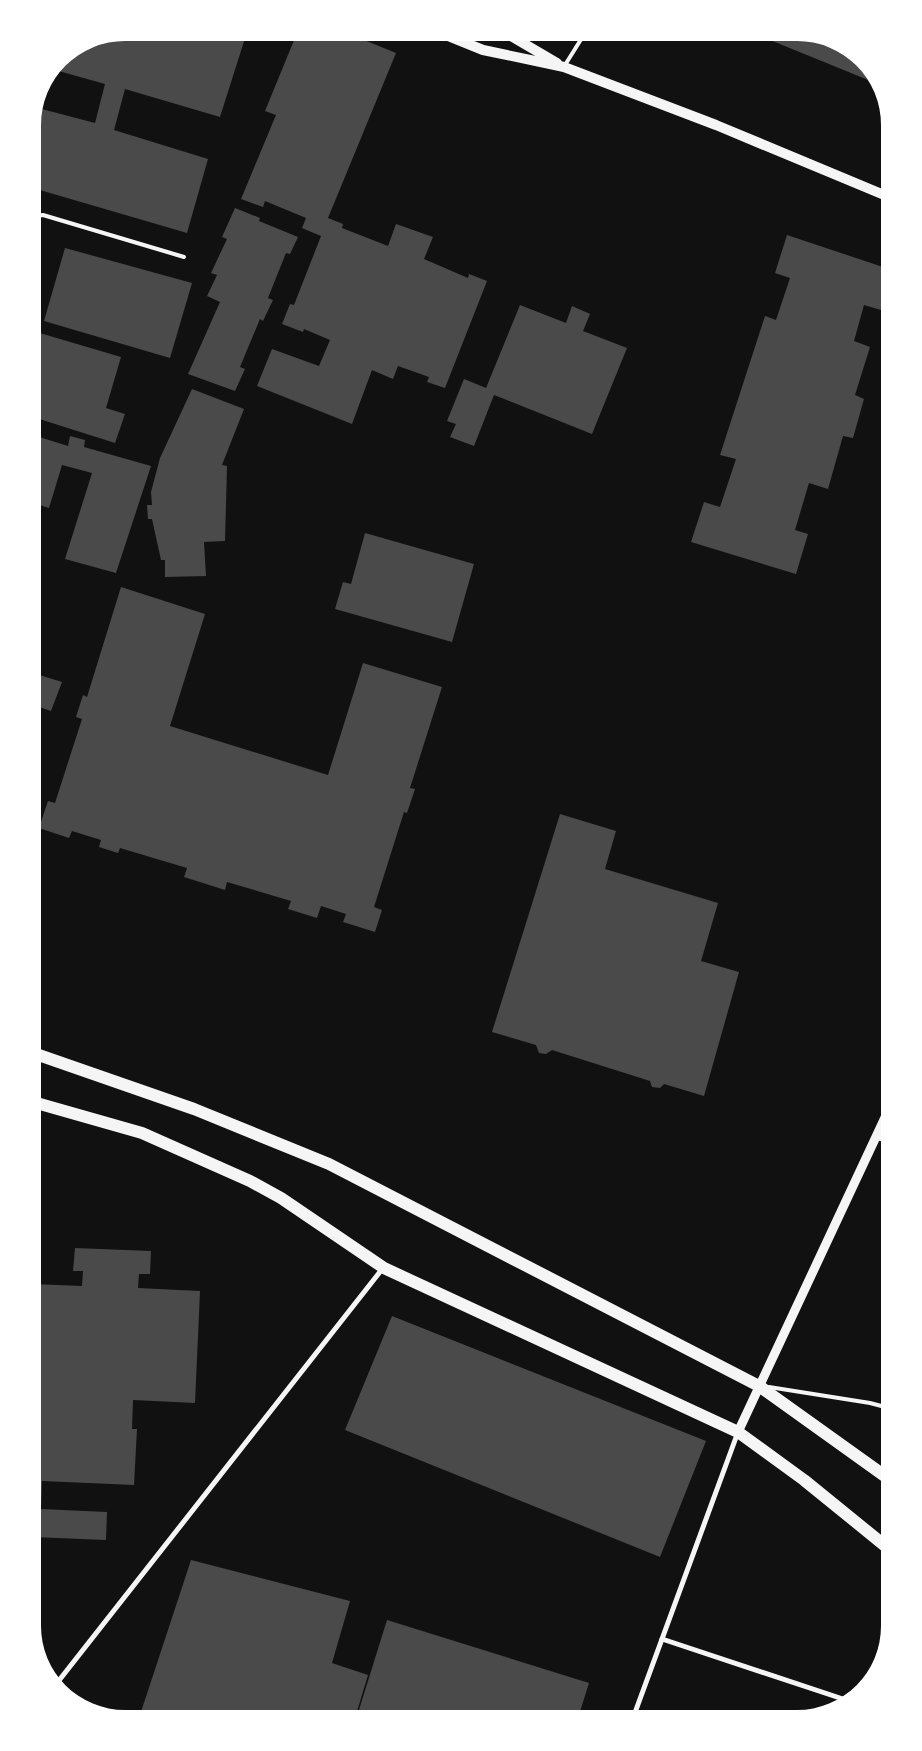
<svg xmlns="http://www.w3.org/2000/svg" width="922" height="1751" font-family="'Alegreya Sans',sans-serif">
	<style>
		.building { fill: #4a4a4a }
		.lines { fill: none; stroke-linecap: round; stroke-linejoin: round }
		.service { stroke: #f5f5f5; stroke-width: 4 }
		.minor { stroke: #f5f5f5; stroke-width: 5 }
		.tertiary { stroke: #f5f5f5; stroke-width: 9 }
		.secondary { stroke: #f5f5f5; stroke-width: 10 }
		.primary { stroke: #f5f5f5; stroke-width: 12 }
	</style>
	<rect width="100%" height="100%" fill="#111"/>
	<!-- building -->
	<g class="building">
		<polygon points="125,32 237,33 246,35 220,117 125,89 114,130 208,159 187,233 33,188 33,119 38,108 95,123 105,84 55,70 60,59 90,39"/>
		<polygon points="297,33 347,33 396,53 328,218 343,224 342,228 388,246 396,224 433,237 424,259 468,278 469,274 487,281 445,388 427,382 429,377 398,366 393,379 372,370 352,424 257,386 272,349 319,366 330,340 304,329 303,332 282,324 290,304 294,305 321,236 302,228 306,218 265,201 263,207 241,199 276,115 265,111"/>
		<polygon points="753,33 803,33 849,48 878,84"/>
		<polygon points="235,208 260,218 259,221 298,237 290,254 286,253 268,298 273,300 263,321 260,319 240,367 245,369 235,391 188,374 220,302 207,296 217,275 211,273 227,239 222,237"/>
		<polygon points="787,235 889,269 889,282 881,310 864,305 854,341 870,347 855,395 864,399 853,438 843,436 828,489 809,483 795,530 808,534 796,574 691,542 704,502 720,507 736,459 720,455 765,316 776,320 790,278 775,273"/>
		<polygon points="65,248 192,283 170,358 44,321"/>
		<polygon points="520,305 566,323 572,306 590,314 583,331 627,348 592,434 494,395 474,446 450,437 456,424 447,421 464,379 486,388"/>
		<polygon points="33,331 121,357 106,408 125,414 115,443 33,417"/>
		<polygon points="192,389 244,409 222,465 227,466 225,541 204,542 206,576 165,577 165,560 161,560 152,519 148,519 147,505 152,505 151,492 160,458"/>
		<polygon points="33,435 68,446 70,436 85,440 84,447 151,466 116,573 65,559 92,473 62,465 49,508 33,503"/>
		<polygon points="365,533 474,564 452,642 335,609 343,582 351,584"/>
		<polygon points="121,587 205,614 170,726 328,775 363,663 442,687 410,788 415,789 407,813 404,812 374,907 382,910 375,932 343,922 346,914 321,906 317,918 288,909 291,901 227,882 225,890 184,877 187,868 120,848 118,853 99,847 101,840 72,831 69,838 39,828 48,801 55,803 82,719 76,717 83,695 87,697"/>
		<polygon points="33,673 62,682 51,711 33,705"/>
		<polygon points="560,814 616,831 605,869 718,903 701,961 739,972 704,1096 664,1084 660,1088 652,1087 650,1081 552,1050 546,1054 539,1053 536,1045 492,1032"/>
		<polygon points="75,1248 151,1251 150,1274 139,1274 138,1288 200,1291 195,1403 133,1400 132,1429 137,1429 134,1485 42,1481 41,1509 107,1512 106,1540 33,1537 33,1284 82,1286 83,1271 73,1271"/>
		<polygon points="392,1316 706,1441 660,1557 345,1430"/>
		<polygon points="191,1560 350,1601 332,1663 368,1675 355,1718 139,1718"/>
		<polygon points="387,1620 589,1683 578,1718 375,1718 358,1713"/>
	</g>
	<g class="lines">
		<!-- service -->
		<g class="service">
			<polyline points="565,65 585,33"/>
			<polyline points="33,216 43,215 184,257"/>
			<polyline points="769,1387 870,1403 889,1408"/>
		</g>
		<!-- minor -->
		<g class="minor">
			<polyline points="876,1137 889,1141"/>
			<polyline points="662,1639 846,1700"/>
			<polyline points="57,1683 383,1268"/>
			<polyline points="633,1718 738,1432"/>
		</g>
		<!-- tertiary -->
		<polyline class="tertiary" points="738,1432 889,1109"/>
		<!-- secondary -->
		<g class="secondary">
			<polyline points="441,33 483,50 564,67 716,125 889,197"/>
			<polyline points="506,33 557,63"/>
		</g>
		<!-- primary -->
		<g class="primary">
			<polyline points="33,1053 194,1109 329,1164 759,1386 889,1479"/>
			<polyline points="33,1102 142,1133 250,1181 281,1198 384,1268 738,1432 804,1480 889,1549"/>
		</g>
	</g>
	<!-- crop -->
	<path d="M0 0H922V1751H0ZM125 41H797A84 84 0 0 1 881 125V1626A84 84 0 0 1 797 1710H125A84 84 0 0 1 41 1626V125A84 84 0 0 1 125 41Z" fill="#fff" fill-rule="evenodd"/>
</svg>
